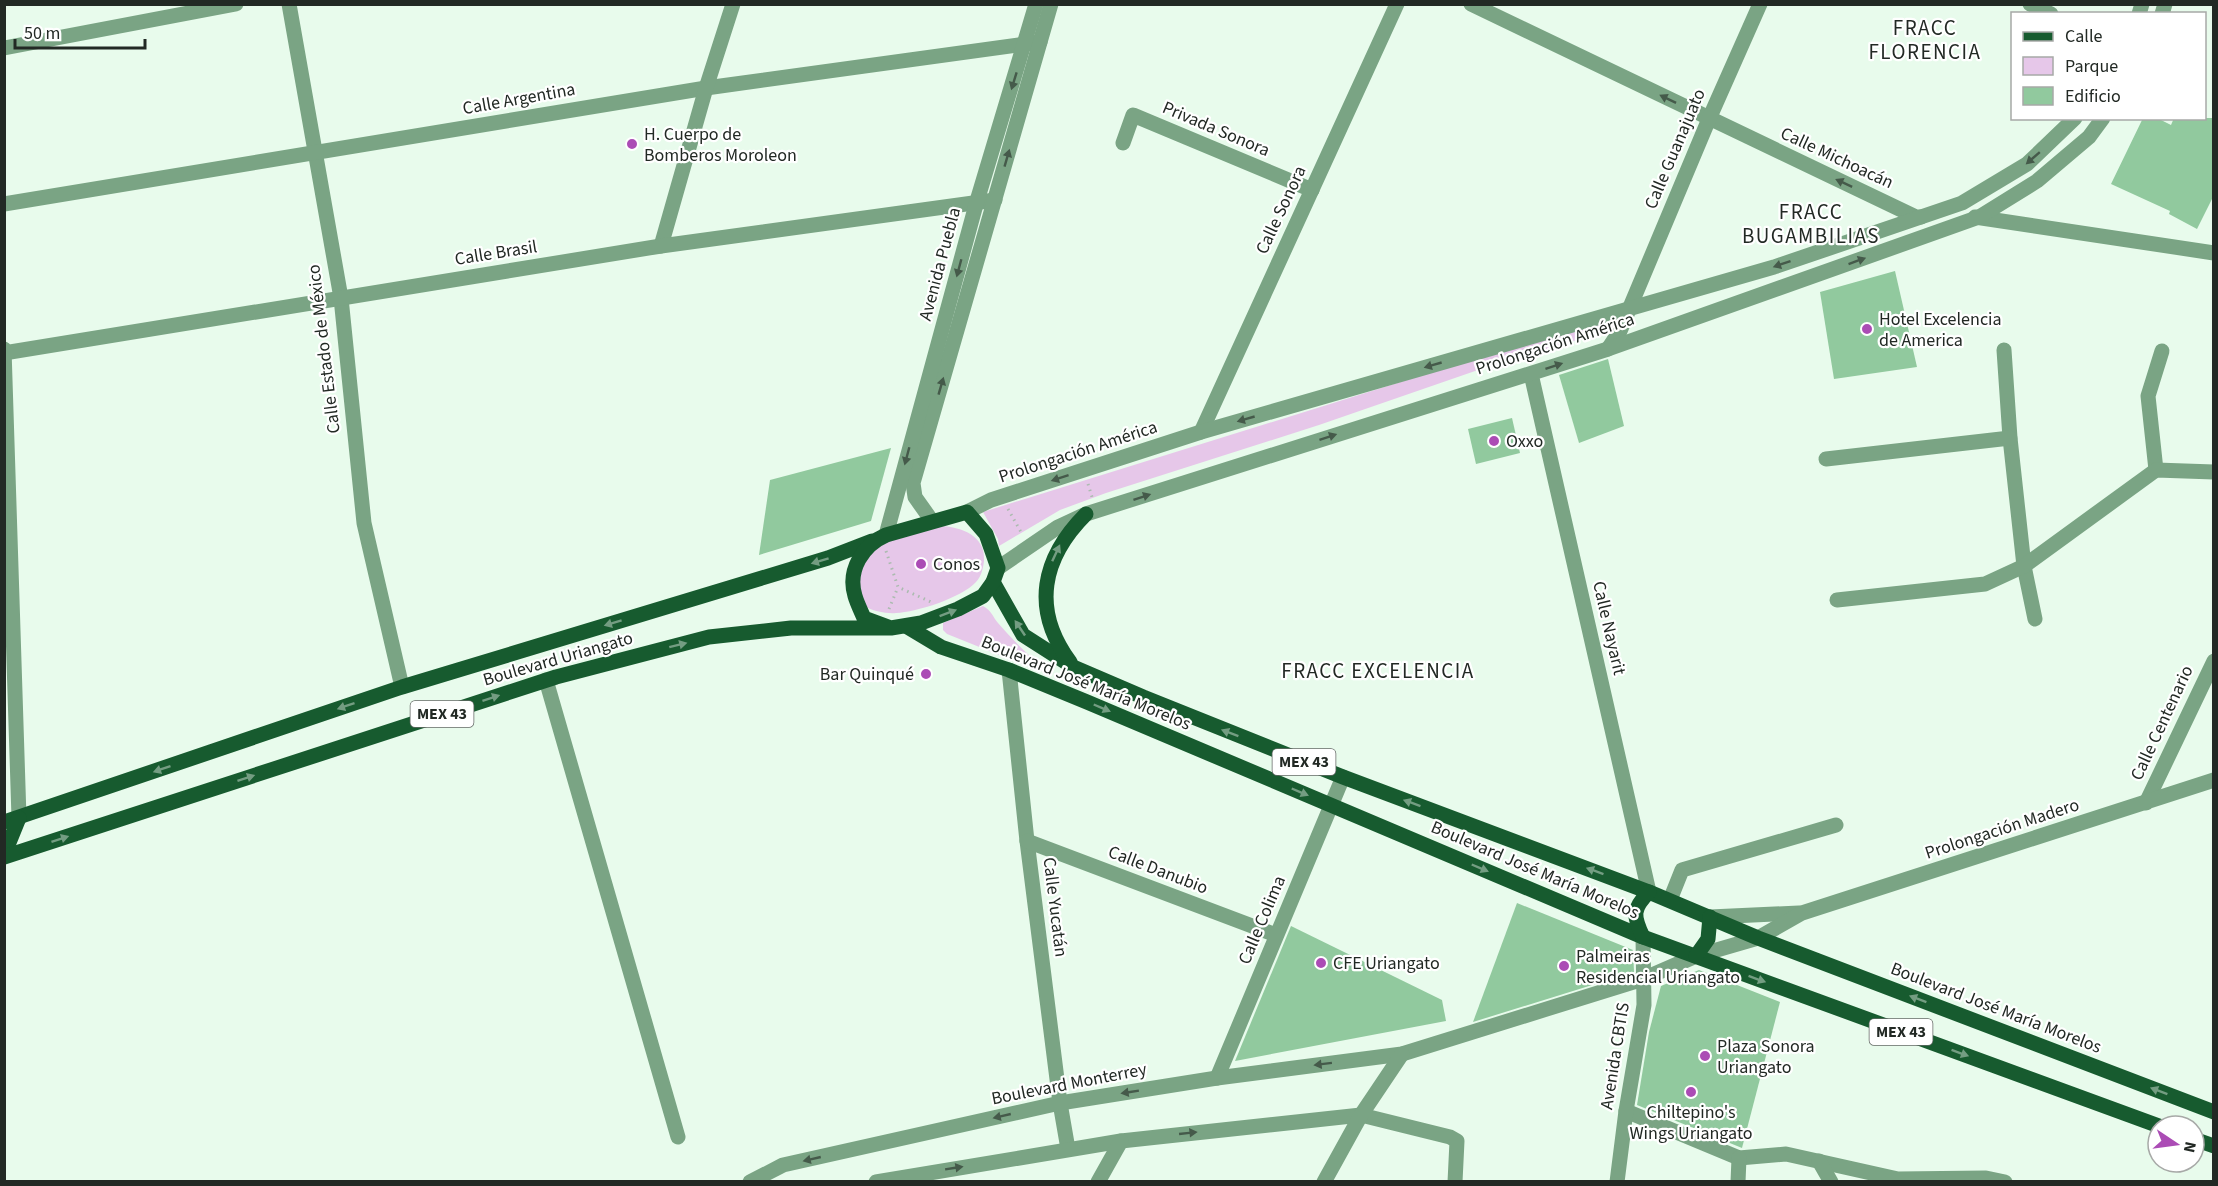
<svg xmlns="http://www.w3.org/2000/svg" width="2218" height="1186" font-family="'Source Sans 3',sans-serif">
	<style>
		.green { fill: #e6c7e9 }
		.building { fill: #91c99e }
		.lines { fill: none; stroke-linecap: round; stroke-linejoin: round }
		.path { stroke: #abbbaf; stroke-width: 3; stroke-dasharray: 1.5 4.5; stroke-linecap: butt }
		.minor { stroke: #7aa484; stroke-width: 15 }
		.major { stroke: #175b2f; stroke-width: 15 }
		.oneway { fill: #455a4a }
		.oneway2 { fill: #749d82 }
		.poi-dot { fill: #ab4cb5; stroke: #fff; stroke-width: 2 }
		.labels { text-anchor: middle; dominant-baseline: central; stroke-width: 4.5; stroke-linejoin: round; paint-order: stroke }
		.shield { fill: #fff; stroke: #646966; stroke-width: 1.5 }
		.shield-label { font-size: 16px; font-weight: bold; fill: #222924 }
		.street-label { font-size: 18px; fill: #222924; stroke: #fff }
		.poi-label { font-size: 18px; fill: #222924; stroke: #fff; text-anchor: start }
		.quarter-label { font-size: 21px; letter-spacing: 1.5px; fill: #222924; stroke: #fff }
	</style>
	<rect width="100%" height="100%" fill="#e8fbec"/>
	<!-- green -->
	<g class="green">
		<polygon points="1621,318 1618,328 1478,370 1319,425 1106,493 1060,510 999,546 998,539 983,512 1439,370"/>
		<path d="M941,526C962,527 986,536 984,561C983,569 981,577 976,582C961,598 917,612 896,613C888,614 871,611 865,606C858,600 858,571 861,562C862,557 871,547 875,544C883,539 928,529 941,526Z"/>
		<path d="M983,606C991,610 993,617 998,623C1011,638 1025,652 1039,664L1037,670L947,634L943,630V623Z"/>
	</g>
	<!-- building -->
	<g class="building">
		<polygon points="2143,118 2157,118 2171,125 2174,118 2214,118 2214,195 2197,229 2169,214 2170,211 2111,184"/>
		<polygon points="1895,271 1917,367 1834,379 1820,292"/>
		<polygon points="1608,359 1624,426 1579,443 1559,375"/>
		<polygon points="1512,418 1520,453 1476,464 1468,429"/>
		<polygon points="891,448 871,521 759,555 770,480"/>
		<polygon points="1517,903 1633,950 1634,972 1473,1022"/>
		<polygon points="1291,926 1442,1000 1446,1021 1235,1061"/>
		<polygon points="1699,970 1780,1002 1742,1148 1637,1105 1649,1032 1661,986"/>
	</g>
	<g class="lines">
		<!-- path -->
		<g class="path">
			<polyline points="2204,41 2209,43"/>
			<polyline points="1088,484 1092,497"/>
			<polyline points="1008,509 1021,532"/>
			<polyline points="886,551 898,587 931,602"/>
			<polyline points="889,609 898,587"/>
		</g>
		<!-- minor -->
		<g class="minor">
			<polyline points="289,4 341,298 364,523 402,687"/>
			<polyline points="1471,4 1916,217 1921,217"/>
			<polyline points="2030,4 2051,14"/>
			<polyline points="2139,14 2142,4"/>
			<polyline points="2162,14 2165,4"/>
			<polyline points="4,48 236,4"/>
			<polyline points="1123,143 1133,115 1312,190"/>
			<polyline points="4,204 706,88 1040,42"/>
			<polyline points="1975,217 2214,253"/>
			<polyline points="661,246 706,88 733,4"/>
			<polyline points="4,349 19,818"/>
			<polyline points="1608,349 1620,331 1709,119 1760,4"/>
			<polyline points="2004,350 2010,438 2024,566 2035,619"/>
			<polyline points="4,353 661,246 995,200"/>
			<polyline points="1531,374 1649,892"/>
			<polyline points="1201,432 1397,4"/>
			<polyline points="1826,459 2010,438"/>
			<polyline points="2156,470 2148,396 2162,351"/>
			<polyline points="967,512 991,500 1201,432 1774,267 1962,203 2027,164 2075,118"/>
			<polyline points="932,521 915,497 913,483 1051,4"/>
			<polyline points="886,535 977,201 1036,4"/>
			<polyline points="998,568 1058,527 1086,514 1608,349 1979,217 2037,181 2089,137 2103,118"/>
			<polyline points="1837,600 1985,584 2024,566 2156,470 2214,472"/>
			<polyline points="1009,670 1027,841 1060,1103 1068,1149"/>
			<polyline points="546,680 678,1137"/>
			<polyline points="2146,803 2214,661"/>
			<polyline points="1027,841 1276,935"/>
			<polyline points="1670,900 1682,870 1836,825"/>
			<polyline points="1710,917 1799,913"/>
			<polyline points="1217,1078 1343,777"/>
			<polyline points="1626,1111 1739,1158 1786,1154 1898,1179 1986,1178 2005,1182"/>
			<polyline points="1819,1161 1831,1182"/>
			<polyline points="750,1182 783,1165 1060,1103 1217,1078 1402,1054 1643,979 1696,956 1758,938 1802,913 2214,780"/>
			<polyline points="876,1182 1121,1141 1361,1115 1450,1137 1457,1141 1455,1182"/>
			<polyline points="1098,1182 1121,1141"/>
			<polyline points="1324,1182 1361,1115 1402,1054"/>
			<polyline points="1617,1182 1626,1111 1644,1005 1643,937"/>
			<polyline points="1738,1182 1739,1158"/>
		</g>
		<!-- major -->
		<g class="major">
			<polyline points="993,582 1023,635 1073,667 1143,697 1343,777 1649,892 1758,938 2214,1112"/>
			<polyline points="906,626 941,647 1009,670 1087,702 1643,937 2159,1126"/>
			<path d="M1070,662C1031,609 1042,558 1086,514"/>
			<polyline points="4,822 402,687 828,558 872,541"/>
			<polyline points="4,855 19,818"/>
			<path d="M4,857L556,677L709,637L791,628H891L921,623L958,609L983,596L993,582L998,568L986,534L967,512L886,535C863,545 847,570 855,596C857,603 861,611 864,618L891,628"/>
			<path d="M1643,937C1633,916 1632,909 1649,892"/>
			<polyline points="1696,956 1708,939 1710,917"/>
			<polyline points="2194,1139 2214,1146"/>
		</g>
	</g>
	<!-- one-way arrows -->
	<defs><path id="oneway-solid" d="M-6-.8H1V-3.2L6.5 0L1 3.2V.8H-6Z" transform="scale(1.5)"/></defs>
	<g class="oneway">
		<use href="#oneway-solid" transform="translate(1014 81) rotate(107)"/>
		<use href="#oneway-solid" transform="translate(1668 99) rotate(-154)"/>
		<use href="#oneway-solid" transform="translate(1007 158) rotate(-74)"/>
		<use href="#oneway-solid" transform="translate(2033 158) rotate(139)"/>
		<use href="#oneway-solid" transform="translate(1844 183) rotate(-155)"/>
		<use href="#oneway-solid" transform="translate(1857 261) rotate(-20)"/>
		<use href="#oneway-solid" transform="translate(1782 264) rotate(161)"/>
		<use href="#oneway-solid" transform="translate(959 268) rotate(105)"/>
		<use href="#oneway-solid" transform="translate(1433 365) rotate(164)"/>
		<use href="#oneway-solid" transform="translate(1554 366) rotate(-18)"/>
		<use href="#oneway-solid" transform="translate(941 386) rotate(-74)"/>
		<use href="#oneway-solid" transform="translate(1246 419) rotate(164)"/>
		<use href="#oneway-solid" transform="translate(1328 437) rotate(-18)"/>
		<use href="#oneway-solid" transform="translate(907 456) rotate(105)"/>
		<use href="#oneway-solid" transform="translate(1060 478) rotate(162)"/>
		<use href="#oneway-solid" transform="translate(1142 497) rotate(-18)"/>
		<use href="#oneway-solid" transform="translate(1323 1064) rotate(173)"/>
		<use href="#oneway-solid" transform="translate(1130 1092) rotate(171)"/>
		<use href="#oneway-solid" transform="translate(1002 1116) rotate(167)"/>
		<use href="#oneway-solid" transform="translate(1188 1133) rotate(-6)"/>
		<use href="#oneway-solid" transform="translate(812 1159) rotate(167)"/>
		<use href="#oneway-solid" transform="translate(954 1168) rotate(-9)"/>
	</g>
	<g class="oneway2">
		<use href="#oneway-solid" transform="translate(1056 553) rotate(-65)"/>
		<use href="#oneway-solid" transform="translate(820 561) rotate(163)"/>
		<use href="#oneway-solid" transform="translate(948 613) rotate(-21)"/>
		<use href="#oneway-solid" transform="translate(613 623) rotate(163)"/>
		<use href="#oneway-solid" transform="translate(1020 628) rotate(-124)"/>
		<use href="#oneway-solid" transform="translate(678 645) rotate(-14)"/>
		<use href="#oneway-solid" transform="translate(491 698) rotate(-18)"/>
		<use href="#oneway-solid" transform="translate(346 706) rotate(161)"/>
		<use href="#oneway-solid" transform="translate(1102 708) rotate(23)"/>
		<use href="#oneway-solid" transform="translate(1230 733) rotate(-159)"/>
		<use href="#oneway-solid" transform="translate(162 769) rotate(161)"/>
		<use href="#oneway-solid" transform="translate(246 778) rotate(-18)"/>
		<use href="#oneway-solid" transform="translate(1300 792) rotate(23)"/>
		<use href="#oneway-solid" transform="translate(1412 803) rotate(-160)"/>
		<use href="#oneway-solid" transform="translate(60 839) rotate(-18)"/>
		<use href="#oneway-solid" transform="translate(1480 868) rotate(23)"/>
		<use href="#oneway-solid" transform="translate(1595 871) rotate(-160)"/>
		<use href="#oneway-solid" transform="translate(1757 979) rotate(20)"/>
		<use href="#oneway-solid" transform="translate(1918 999) rotate(-159)"/>
		<use href="#oneway-solid" transform="translate(1960 1053) rotate(20)"/>
		<use href="#oneway-solid" transform="translate(2159 1091) rotate(-159)"/>
	</g>
	<!-- markers -->
	<g class="poi-dot">
		<circle cx="632" cy="144" r="6"/>
		<circle cx="1867" cy="329" r="6"/>
		<circle cx="1494" cy="441" r="6"/>
		<circle cx="921" cy="564" r="6"/>
		<circle cx="926" cy="674" r="6"/>
		<circle cx="1321" cy="963" r="6"/>
		<circle cx="1564" cy="966" r="6"/>
		<circle cx="1705" cy="1056" r="6"/>
		<circle cx="1691" cy="1092" r="6"/>
	</g>
	<g class="labels">
		<!-- shield labels -->
		<g class="shield">
			<rect x="410.5" y="701" width="63" height="26" rx="4.5"/>
			<rect x="1272.5" y="749" width="63" height="26" rx="4.5"/>
			<rect x="1869.5" y="1019" width="63" height="26" rx="4.5"/>
		</g>
		<g class="shield-label">
			<text x="442" y="714">MEX 43</text>
			<text x="1304" y="762">MEX 43</text>
			<text x="1901" y="1032">MEX 43</text>
		</g>
		<!-- street labels -->
		<g class="street-label">
			<text transform="translate(519 99) rotate(-10)">Calle Argentina</text>
			<text transform="translate(1216 129) rotate(23)">Privada Sonora</text>
			<text transform="translate(1675 149) rotate(-67)">Calle Guanajuato</text>
			<text transform="translate(1837 158) rotate(25)">Calle Michoacán</text>
			<text transform="translate(1281 210) rotate(-65)">Calle Sonora</text>
			<text transform="translate(496 253) rotate(-9)">Calle Brasil</text>
			<text transform="translate(940 264) rotate(-75)">Avenida Puebla</text>
			<text transform="translate(1555 344) rotate(-18)">Prolongación América</text>
			<text transform="translate(324 349) rotate(-97)">Calle Estado de México</text>
			<text transform="translate(1078 452) rotate(-18)">Prolongación América</text>
			<text transform="translate(1609 628) rotate(77)">Calle Nayarit</text>
			<text transform="translate(558 659) rotate(-16)">Boulevard Uriangato</text>
			<text transform="translate(1086 683) rotate(22)">Boulevard José María Morelos</text>
			<text transform="translate(2162 723) rotate(-65)">Calle Centenario</text>
			<text transform="translate(2002 829) rotate(-18)">Prolongación Madero</text>
			<text transform="translate(1158 870) rotate(21)">Calle Danubio</text>
			<text transform="translate(1535 870) rotate(23)">Boulevard José María Morelos</text>
			<text transform="translate(1055 907) rotate(83)">Calle Yucatán</text>
			<text transform="translate(1262 920) rotate(-67)">Calle Colima</text>
			<text transform="translate(1996 1008) rotate(21)">Boulevard José María Morelos</text>
			<text transform="translate(1615 1056) rotate(-81)">Avenida CBTIS</text>
			<text transform="translate(1069 1084) rotate(-11)">Boulevard Monterrey</text>
		</g>
		<!-- poi labels -->
		<g class="poi-label">
			<text x="644" y="134">H. Cuerpo de<tspan x="644" dy="21">Bomberos Moroleon</tspan></text>
			<text x="1879" y="319">Hotel Excelencia<tspan x="1879" dy="21">de America</tspan></text>
			<text x="1506" y="441">Oxxo</text>
			<text x="933" y="564">Conos</text>
			<text x="914" y="674" text-anchor="end">Bar Quinqué</text>
			<text x="1576" y="956">Palmeiras<tspan x="1576" dy="21">Residencial Uriangato</tspan></text>
			<text x="1333" y="963">CFE Uriangato</text>
			<text x="1717" y="1046">Plaza Sonora<tspan x="1717" dy="21">Uriangato</tspan></text>
			<text x="1691" y="1112" text-anchor="middle">Chiltepino's<tspan x="1691" dy="21">Wings Uriangato</tspan></text>
		</g>
		<!-- quarter labels -->
		<g class="quarter-label">
			<text x="1925" y="28">FRACC<tspan x="1925" dy="24">FLORENCIA</tspan></text>
			<text x="1811" y="212">FRACC<tspan x="1811" dy="24">BUGAMBILIAS</tspan></text>
			<text x="1378" y="671">FRACC EXCELENCIA</text>
		</g>
	</g>
	<!-- border -->
	<rect width="2218" height="1186" fill="none" stroke="#222924" stroke-width="12"/>
	<!-- legend -->
	<rect x="2011" y="12" width="195" height="108" fill="#ffffff" stroke="#a7a9a7" stroke-width="1.5"/>
	<rect x="2023" y="32" width="30" height="9" fill="#175b2f" stroke="#a7a9a7" stroke-width="1.5"/>
	<text x="2065" y="42" font-size="18" fill="#222924">Calle</text>
	<rect x="2023" y="57" width="30" height="18" fill="#e6c7e9" stroke="#a7a9a7" stroke-width="1.5"/>
	<text x="2065" y="72" font-size="18" fill="#222924">Parque</text>
	<rect x="2023" y="87" width="30" height="18" fill="#91c99e" stroke="#a7a9a7" stroke-width="1.5"/>
	<text x="2065" y="102" font-size="18" fill="#222924">Edificio</text>
	<!-- north arrow -->
	<g transform="translate(2176 1144) rotate(103)"><circle r="28" fill="#ffffff" stroke="#a7a9a7" stroke-width="1.5"/>
	<path d="M0-4.5L10 22L0 15L-10 22Z" fill="#ab4cb5"/>
	<text y="-9" font-size="16" font-weight="bold" text-anchor="middle" fill="#222924">N</text>
	</g>
	<!-- scale -->
	<path d="M15 39v9h130v-9" fill="none" stroke="#222924" stroke-width="3"/>
	<text x="24" y="39" font-size="18" fill="#222924" stroke="#ffffff" stroke-width="4.5" paint-order="stroke">50 m</text>
</svg>
